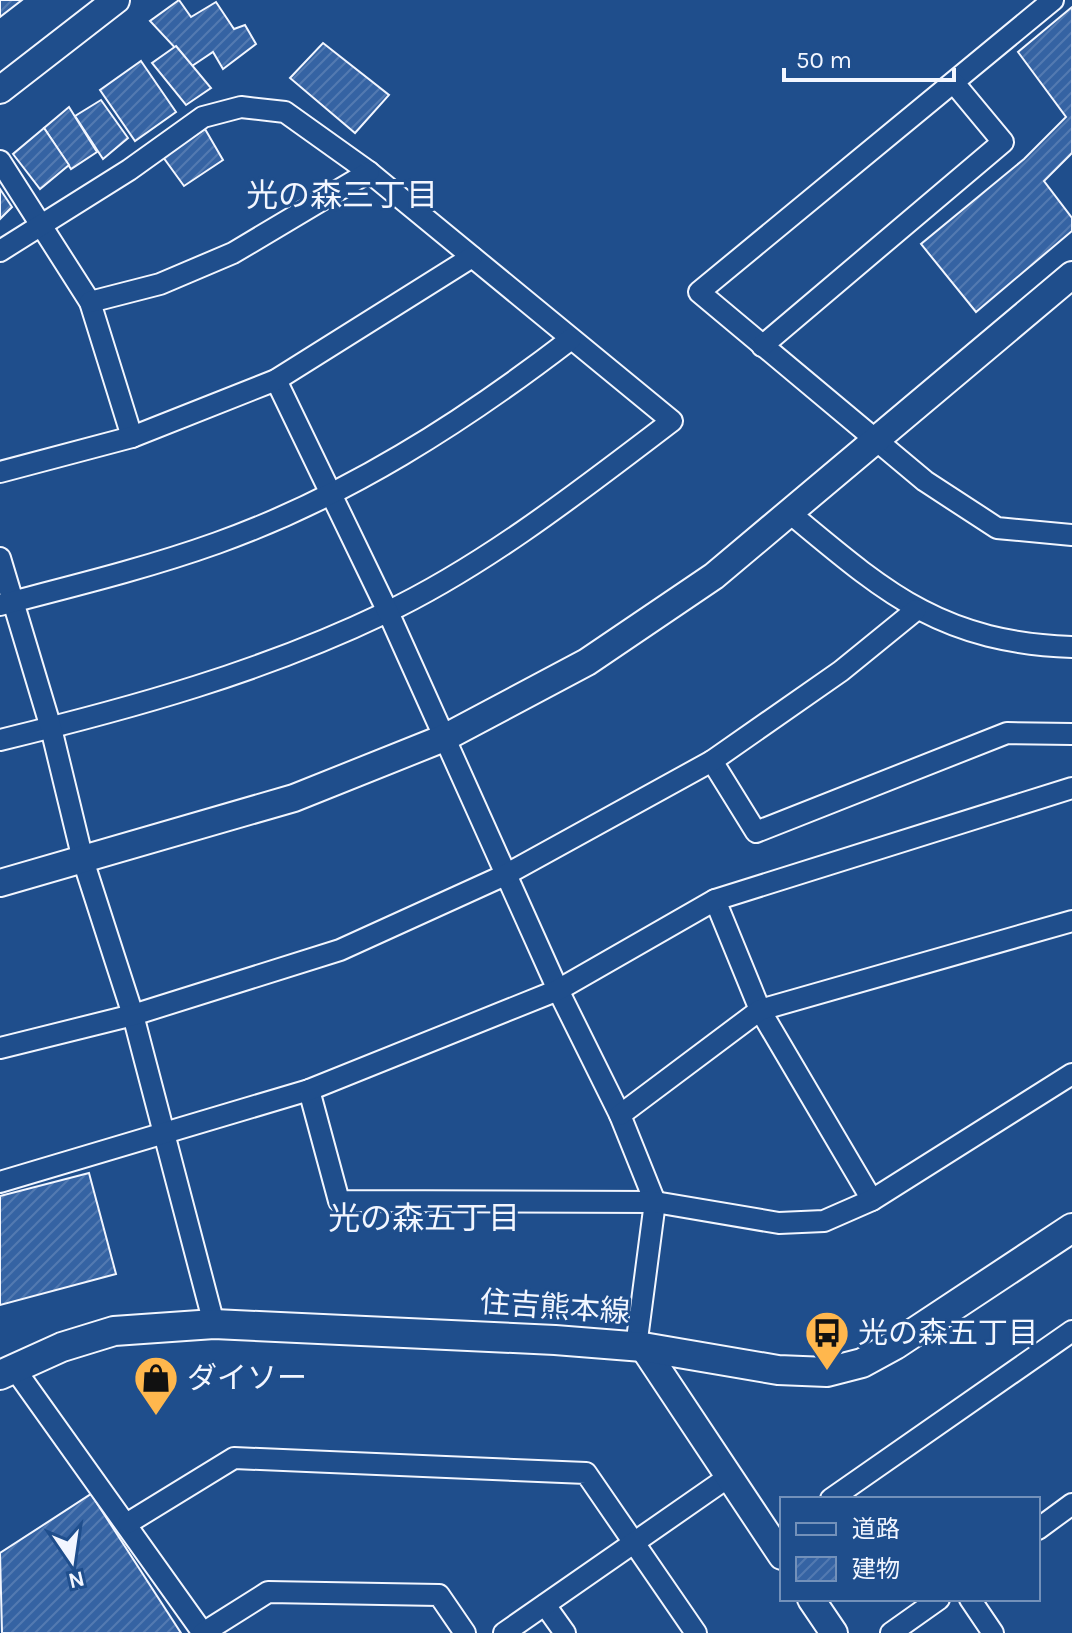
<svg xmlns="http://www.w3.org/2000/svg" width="1072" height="1633" font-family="Karla,'Noto Sans JP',sans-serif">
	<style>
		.building { fill: url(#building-hatch); stroke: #f2f6ff; stroke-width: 2 }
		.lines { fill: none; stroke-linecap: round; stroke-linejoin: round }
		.minor-casing { stroke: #f2f6ff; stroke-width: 24 }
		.tertiary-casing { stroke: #f2f6ff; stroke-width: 30 }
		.secondary-casing { stroke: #f2f6ff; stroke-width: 32 }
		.minor { stroke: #1f4e8c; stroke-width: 20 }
		.tertiary { stroke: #1f4e8c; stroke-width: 26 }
		.secondary { stroke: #1f4e8c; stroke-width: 28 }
		.labels { text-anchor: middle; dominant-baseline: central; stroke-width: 6; stroke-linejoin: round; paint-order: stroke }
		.street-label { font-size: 30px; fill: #f2f6ff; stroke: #1f4e8c }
		.poi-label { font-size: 30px; fill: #f2f6ff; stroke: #1f4e8c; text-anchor: start }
		.neighbourhood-label { font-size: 32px; fill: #f2f6ff; stroke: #1f4e8c }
	</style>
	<defs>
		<pattern id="building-hatch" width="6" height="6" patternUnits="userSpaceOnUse" patternTransform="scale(2)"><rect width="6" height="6" fill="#3563a3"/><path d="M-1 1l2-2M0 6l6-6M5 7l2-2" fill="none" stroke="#537ab1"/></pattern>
	</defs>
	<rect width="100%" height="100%" fill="#1f4e8c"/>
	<!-- building -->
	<g class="building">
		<polygon points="0,0 22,0 0,17"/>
		<polygon points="179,0 191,17 216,2 234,29 245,25 256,44 223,69 213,52 192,66 150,21"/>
		<polygon points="1072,7 1072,153 1044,181 1072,218 1072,231 976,312 921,244 1024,159 1066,117 1018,52"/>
		<polygon points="323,43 389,95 355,133 290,78"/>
		<polygon points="176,46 211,88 186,105 152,63"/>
		<polygon points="141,61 176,112 135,141 100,90"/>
		<polygon points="101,100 128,138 103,159 75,116"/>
		<polygon points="69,107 97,152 71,169 44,128"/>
		<polygon points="44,128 69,165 40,189 13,154"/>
		<polygon points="205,129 223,160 184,186 163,157"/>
		<polygon points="0,189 12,207 0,219"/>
		<polygon points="89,1173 116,1274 0,1305 0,1196"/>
		<polygon points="91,1494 181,1633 2,1633 0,1553"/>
	</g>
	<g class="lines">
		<!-- minor casing -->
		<g class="minor-casing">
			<g id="minor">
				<polyline points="1053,0 699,292 925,481 997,528 1072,535"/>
				<polyline points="0,161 90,302 132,437"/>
				<path d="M0,251L129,170L203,117L241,107L285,112L369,172L672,421C584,488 486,565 385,613C262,672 132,708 0,740"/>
				<polyline points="90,302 160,284 233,253 369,172"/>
				<polyline points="762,346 1003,142 954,83"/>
				<polyline points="276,380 388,612 558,990 620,1115 655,1202 636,1347"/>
				<polyline points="0,472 132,437 276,380 472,257"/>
				<path d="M791,514C887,594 941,642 1072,647"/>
				<polyline points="0,558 51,728 83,860 133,1015 214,1324"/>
				<path d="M0,605C73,586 147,568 217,543C346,497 463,422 571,339"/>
				<polyline points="712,761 756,832 1007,733 1072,734"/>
				<polyline points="715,900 760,1010 872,1200"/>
				<polyline points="0,1048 133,1015 340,950 505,875 712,761 841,671 916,610"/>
				<polyline points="309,1090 339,1201 655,1202 779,1223 824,1221 872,1200 1072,1074"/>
				<polyline points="620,1115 760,1010 1072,921"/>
				<polyline points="0,1182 309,1090 558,990 715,900 1072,788"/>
				<polyline points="14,1368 203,1633"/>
				<polyline points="831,1499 1072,1331"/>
				<polyline points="128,1523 234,1458 586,1473 696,1633"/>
				<polyline points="1038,1529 1072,1504"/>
				<polyline points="970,1599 993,1633"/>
				<polyline points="545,1605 565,1633"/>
				<polyline points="203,1633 268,1592 439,1595 465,1633"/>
				<polyline points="504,1633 727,1478"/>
				<polyline points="891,1633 939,1599"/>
			</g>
		</g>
		<!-- tertiary casing -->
		<g class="tertiary-casing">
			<g id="tertiary">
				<polyline points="0,90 116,0"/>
				<polyline points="0,883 294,798 444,738 587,662 714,576 1072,275"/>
				<polyline points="643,1347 782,1556"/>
				<polyline points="811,1599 834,1633"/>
			</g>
		</g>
		<!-- secondary casing -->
		<g class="secondary-casing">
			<polyline id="secondary" points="0,1375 62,1347 114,1331 214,1324 555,1340 643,1347 778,1370 827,1372 862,1363 895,1345 1072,1228"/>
		</g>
		<!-- minor -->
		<use href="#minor" class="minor"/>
		<!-- tertiary -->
		<use href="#tertiary" class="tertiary"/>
		<!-- secondary -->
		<use href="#secondary" class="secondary"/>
	</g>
	<!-- icons -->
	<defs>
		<g id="bus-pin" transform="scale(2.3)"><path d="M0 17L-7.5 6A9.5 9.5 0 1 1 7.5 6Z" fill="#ffb74d" stroke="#1f4e8c"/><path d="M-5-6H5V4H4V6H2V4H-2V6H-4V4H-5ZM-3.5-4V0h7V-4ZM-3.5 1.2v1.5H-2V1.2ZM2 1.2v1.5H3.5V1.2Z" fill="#111"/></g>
		<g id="shop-pin" transform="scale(2.3)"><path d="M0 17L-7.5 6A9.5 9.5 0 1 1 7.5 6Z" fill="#ffb74d" stroke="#1f4e8c"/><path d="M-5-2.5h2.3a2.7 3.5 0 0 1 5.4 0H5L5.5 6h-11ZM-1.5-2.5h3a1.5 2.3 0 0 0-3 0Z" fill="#111"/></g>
	</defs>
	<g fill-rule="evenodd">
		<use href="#bus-pin" x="827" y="1333"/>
		<use href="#shop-pin" x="156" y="1378"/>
	</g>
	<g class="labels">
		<!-- street labels -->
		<g class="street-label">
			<text transform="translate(555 1307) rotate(4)">住吉熊本線</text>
		</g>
		<!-- poi labels -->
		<g class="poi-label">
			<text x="858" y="1333">光の森五丁目</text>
			<text x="187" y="1378">ダイソー</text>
		</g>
		<!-- neighbourhood labels -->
		<g class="neighbourhood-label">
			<text x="342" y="195">光の森三丁目</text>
			<text x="424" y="1218">光の森五丁目</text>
		</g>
	</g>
	<!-- legend -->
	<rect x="780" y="1497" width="260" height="104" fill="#1f4e8c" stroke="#7391ba" stroke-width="2"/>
	<rect x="796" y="1523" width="40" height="12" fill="#1f4e8c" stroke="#7391ba" stroke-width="2"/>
	<text x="852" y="1537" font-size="24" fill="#f2f6ff">道路</text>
	<rect x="796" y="1557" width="40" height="24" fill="url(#building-hatch)" stroke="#7391ba" stroke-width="2"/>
	<text x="852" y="1577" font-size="24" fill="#f2f6ff">建物</text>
	<!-- north arrow -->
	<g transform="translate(72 1561) rotate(167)" stroke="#1f4e8c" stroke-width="6" paint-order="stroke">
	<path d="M0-6L14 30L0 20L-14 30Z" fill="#f2f6ff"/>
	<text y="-12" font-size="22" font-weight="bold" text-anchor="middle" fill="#f2f6ff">N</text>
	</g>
	<!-- scale -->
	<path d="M784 68v12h170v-12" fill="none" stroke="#f2f6ff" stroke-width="4"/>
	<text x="796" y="68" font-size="24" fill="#f2f6ff" stroke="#1f4e8c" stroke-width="6" paint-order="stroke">50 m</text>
</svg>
